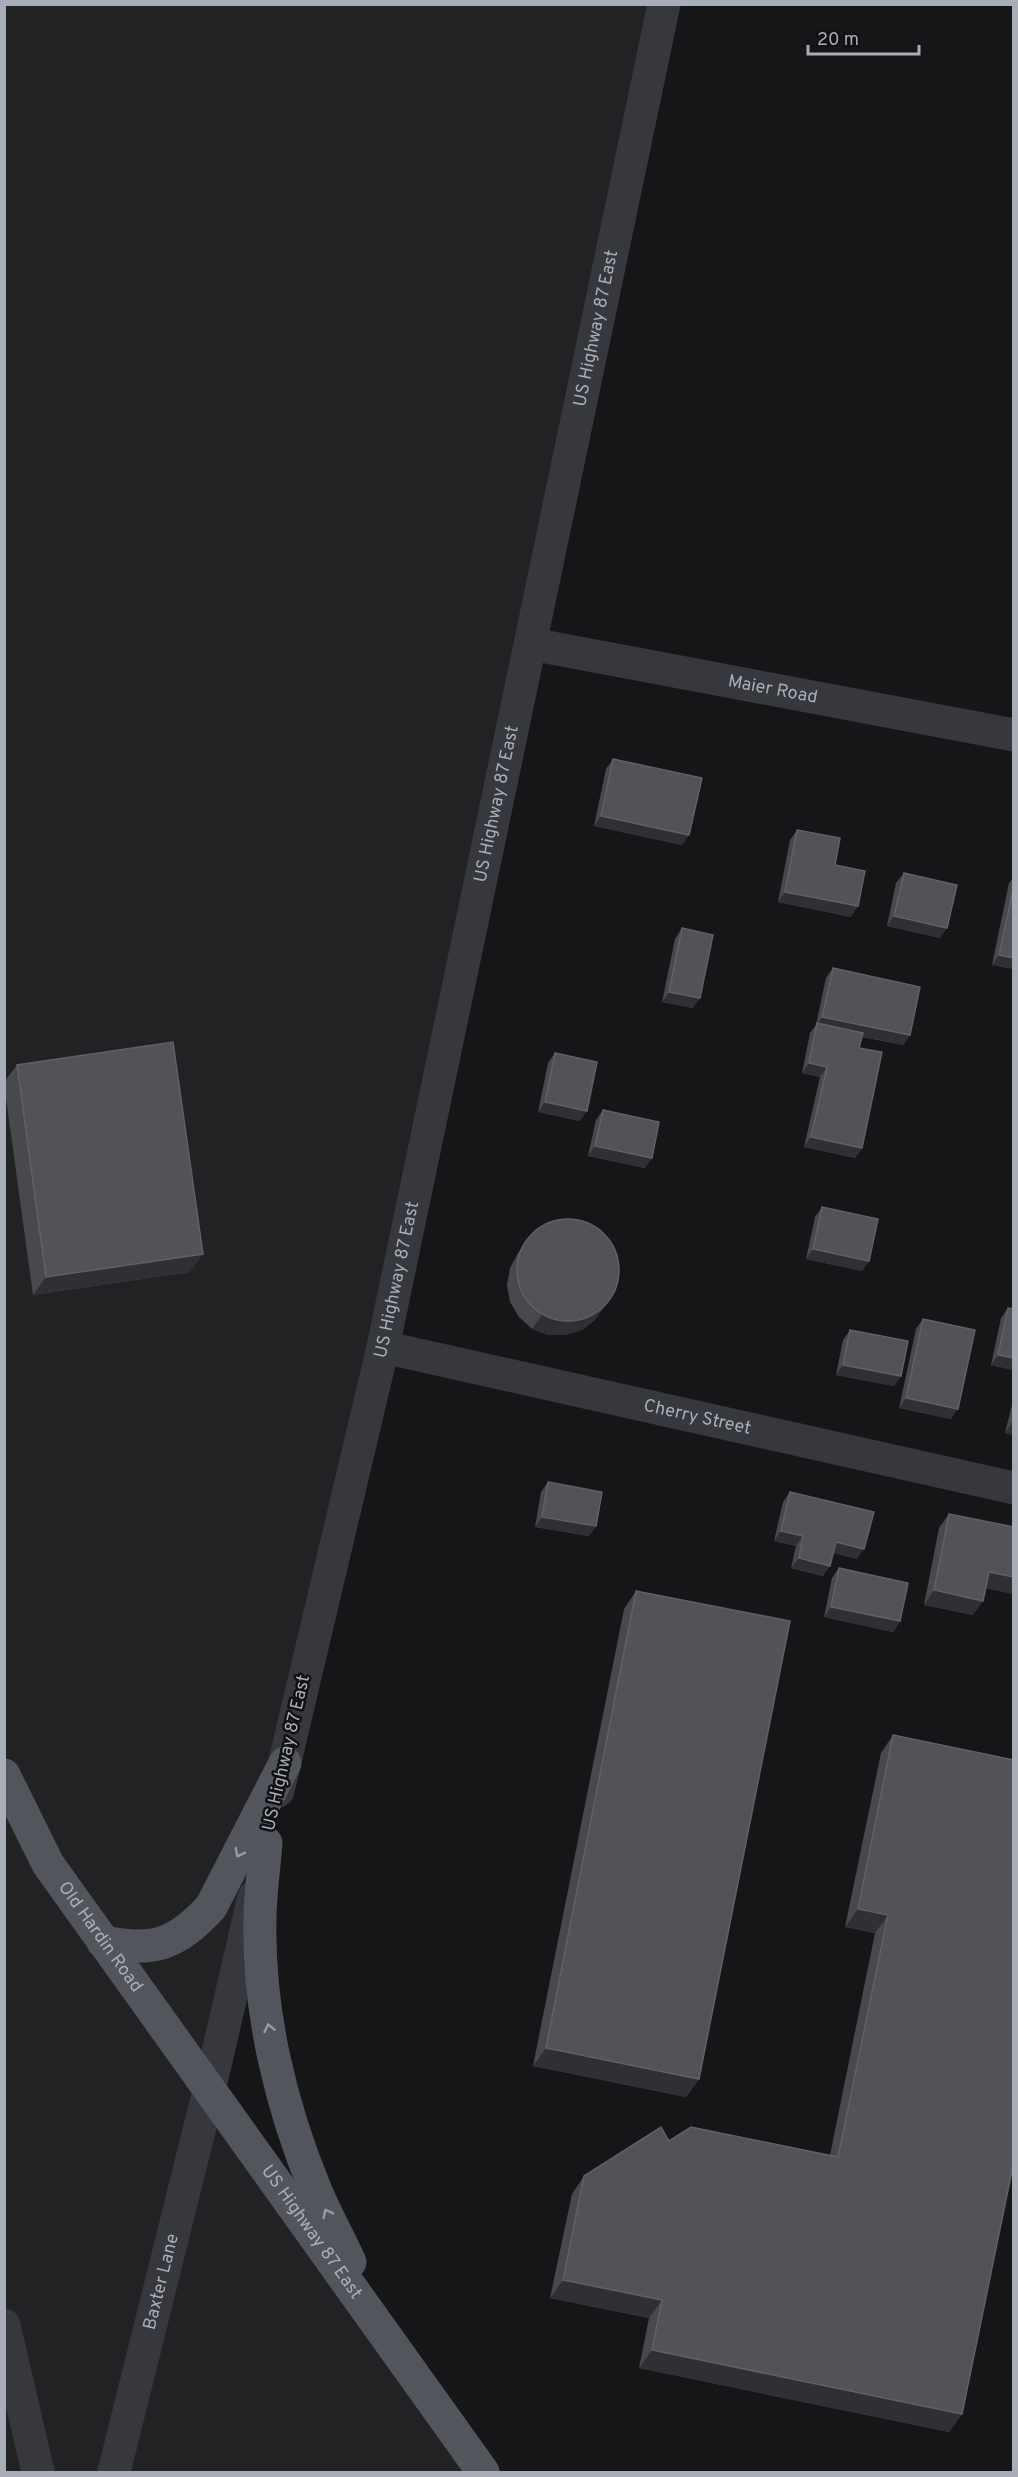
<svg xmlns="http://www.w3.org/2000/svg" width="1018" height="2477" font-family="Overpass,sans-serif">
	<style>
		.built { fill: #222225 }
		.lines { fill: none; stroke-linecap: round; stroke-linejoin: round }
		.minor { stroke: #37383d; stroke-width: 33 }
		.major { stroke: #53555c; stroke-width: 33 }
		.wall { fill: #47494d }
		.shaded-wall { fill: #2f3033 }
		.building { fill: #525359; stroke: #5f6168; stroke-width: 1.5 }
		.oneway { stroke: #979ba6 }
		.labels { text-anchor: middle; dominant-baseline: central; stroke-width: 5; stroke-linejoin: round; paint-order: stroke }
		.street-label { font-size: 18px; fill: #a8adb8; stroke: #111113 }
	</style>
	<rect width="100%" height="100%" fill="#161618"/>
	<!-- built -->
	<polygon class="built" points="5,5 664,5 209,2091 483,2472 5,2472"/>
	<g class="lines">
		<!-- minor -->
		<g class="minor">
			<path id="s1" d="M531,644L1014,735"/>
			<path id="s2" d="M383,1347L1014,1488"/>
			<path id="s3" d="M278,1791L383,1347L664,4"/>
			<polyline points="4,2325 38,2472"/>
			<path id="s4" d="M114,2472L209,2091L254,1897"/>
		</g>
		<!-- major -->
		<g class="major">
			<path id="s5" d="M4,1775L48,1864L483,2472"/>
			<path d="M266,1843C264,1869 260,1895 260,1920C258,2012 281,2107 316,2191C326,2215 339,2238 350,2262"/>
			<path d="M103,1942C154,1952 176,1945 211,1907L285,1763"/>
		</g>
	</g>
	<!-- wall -->
	<g class="wall">
		<polygon points="613,759 682,845 594,826 606,769"/>
		<polygon points="797,830 835,865 851,917 778,902 790,840"/>
		<polygon points="904,873 940,938 887,926 896,883"/>
		<polygon points="1014,877 1014,969 992,965 1009,883"/>
		<polygon points="682,928 693,1008 662,1002 675,939"/>
		<polygon points="833,968 910,1035 903,1045 862,1037 859,1048 862,1148 855,1158 804,1147 820,1077 802,1073 810,1033 816,1025 826,978"/>
		<polygon points="555,1053 580,1121 538,1112 548,1063"/>
		<polygon points="17,1065 190,1272 33,1295 4,1084 4,1082"/>
		<polygon points="603,1110 645,1168 588,1156 596,1120"/>
		<polygon points="822,1207 862,1271 806,1259 815,1217"/>
		<polygon points="529,1238 595,1320 582,1330 565,1335 548,1335 532,1329 519,1317 510,1302 507,1285 510,1268 518,1253"/>
		<polygon points="1008,1308 1014,1309 1014,1370 991,1365 1001,1318"/>
		<polygon points="923,1319 951,1419 899,1408 916,1329"/>
		<polygon points="850,1330 894,1386 836,1375 843,1340"/>
		<polygon points="1014,1397 1014,1435 1005,1433"/>
		<polygon points="548,1482 596,1526 589,1536 535,1527 541,1492"/>
		<polygon points="790,1492 857,1559 833,1553 823,1576 791,1568 796,1546 774,1541 783,1502"/>
		<polygon points="949,1514 1014,1527 1014,1594 986,1588 973,1615 924,1605 939,1528"/>
		<polygon points="839,1568 900,1621 893,1632 824,1617 832,1578"/>
		<polygon points="636,1591 699,2079 686,2097 533,2066 624,1609"/>
		<polygon points="893,1735 962,2414 949,2432 639,2368 649,2318 550,2298 572,2194 584,2176 669,2141 830,2155 875,1933 845,1927 881,1753"/>
	</g>
	<!-- shaded-wall -->
	<g class="shaded-wall">
		<polygon points="601,816 689,835 682,845 594,826"/>
		<polygon points="785,892 858,906 851,917 778,902"/>
		<polygon points="894,916 947,928 940,938 887,926"/>
		<polygon points="999,955 1014,958 1014,969 992,965"/>
		<polygon points="669,992 700,998 693,1008 662,1002"/>
		<polygon points="822,1017 910,1035 903,1045 816,1027 817,1025"/>
		<polygon points="809,1063 827,1067 820,1077 802,1073"/>
		<polygon points="545,1102 587,1111 580,1121 538,1112"/>
		<polygon points="811,1137 862,1148 855,1158 804,1147"/>
		<polygon points="595,1146 652,1158 645,1168 588,1156"/>
		<polygon points="813,1249 869,1261 862,1271 806,1259"/>
		<polygon points="203,1254 190,1272 33,1295 46,1277"/>
		<polygon points="605,1306 595,1320 582,1330 565,1335 548,1335 532,1329 542,1315"/>
		<polygon points="998,1355 1014,1358 1014,1370 991,1365"/>
		<polygon points="843,1365 901,1376 894,1386 836,1375"/>
		<polygon points="906,1398 958,1409 951,1419 899,1408"/>
		<polygon points="1012,1423 1014,1424 1014,1435 1005,1433"/>
		<polygon points="542,1517 596,1526 589,1536 535,1527"/>
		<polygon points="781,1531 803,1536 796,1546 774,1541"/>
		<polygon points="836,1542 864,1549 857,1559 829,1552"/>
		<polygon points="799,1558 830,1566 823,1576 791,1568"/>
		<polygon points="989,1572 1014,1577 1014,1594 979,1587"/>
		<polygon points="934,1590 983,1601 973,1615 924,1605"/>
		<polygon points="831,1607 900,1621 893,1632 824,1617"/>
		<polygon points="858,1909 888,1915 875,1933 845,1927"/>
		<polygon points="546,2048 699,2079 686,2097 533,2066"/>
		<polygon points="563,2280 662,2300 649,2318 550,2298"/>
		<polygon points="652,2350 962,2414 949,2432 639,2368"/>
	</g>
	<!-- building -->
	<g class="building">
		<polygon points="613,759 702,778 689,835 601,816"/>
		<polygon points="797,830 840,838 835,865 865,871 858,906 785,892"/>
		<polygon points="904,873 957,885 947,928 894,916"/>
		<polygon points="1014,886 1014,958 999,955"/>
		<polygon points="682,928 713,935 700,998 669,992"/>
		<polygon points="833,968 920,987 910,1035 822,1017"/>
		<polygon points="817,1023 863,1033 859,1048 882,1052 862,1148 811,1137 827,1067 809,1063"/>
		<polygon points="173,1042 203,1254 46,1277 17,1065"/>
		<polygon points="555,1053 597,1062 587,1111 545,1102"/>
		<polygon points="603,1110 659,1122 652,1158 595,1146"/>
		<polygon points="822,1207 878,1219 869,1261 813,1249"/>
		<circle cx="568" cy="1270" r="51"/>
		<polygon points="1008,1308 1014,1309 1014,1358 998,1355"/>
		<polygon points="923,1319 975,1330 958,1409 906,1398"/>
		<polygon points="850,1330 908,1341 901,1376 843,1365"/>
		<polygon points="548,1482 602,1492 596,1526 542,1517"/>
		<polygon points="790,1492 874,1512 864,1549 836,1542 830,1566 799,1558 803,1536 781,1531"/>
		<polygon points="949,1514 1014,1527 1014,1577 989,1572 983,1601 934,1590"/>
		<polygon points="839,1568 908,1583 900,1621 831,1607"/>
		<polygon points="636,1591 790,1621 699,2079 546,2048"/>
		<polygon points="893,1735 1014,1760 1014,2161 962,2414 652,2350 662,2300 563,2280 584,2176 661,2127 669,2141 691,2127 838,2157 888,1915 858,1909"/>
	</g>
	<!-- one-way arrows -->
	<defs><path id="oneway-chevron" d="M-2-3.5L2.5 0L-2 3.5" fill="none" stroke-width="1.6" stroke-linecap="round" stroke-linejoin="round" transform="scale(1.5)"/></defs>
	<g class="oneway">
		<use href="#oneway-chevron" transform="translate(239 1853) rotate(117)"/>
		<use href="#oneway-chevron" transform="translate(269 2028) rotate(-102)"/>
		<use href="#oneway-chevron" transform="translate(327 2213) rotate(-116)"/>
	</g>
	<g class="labels">
		<!-- street labels -->
		<g class="street-label">
			<text stroke="none"><textPath href="#s3" startOffset="1497">US Highway 87 East</textPath></text>
			<text stroke="none"><textPath href="#s1" startOffset="246">Maier Road</textPath></text>
			<text stroke="none"><textPath href="#s3" startOffset="1011">US Highway 87 East</textPath></text>
			<text stroke="none"><textPath href="#s3" startOffset="525">US Highway 87 East</textPath></text>
			<text stroke="none"><textPath href="#s2" startOffset="322">Cherry Street</textPath></text>
			<text transform="translate(287 1753) rotate(-77)">US Highway 87 East</text>
			<text stroke="none"><textPath href="#s5" startOffset="189">Old Hardin Road</textPath></text>
			<text stroke="none"><textPath href="#s5" startOffset="552">US Highway 87 East</textPath></text>
			<text stroke="none"><textPath href="#s4" startOffset="196">Baxter Lane</textPath></text>
		</g>
	</g>
	<!-- border -->
	<rect width="1018" height="2477" fill="none" stroke="#a8adb8" stroke-width="12"/>
	<!-- scale -->
	<path d="M808 45v9h111v-9" fill="none" stroke="#a8adb8" stroke-width="3"/>
	<text x="817" y="45" font-size="18" fill="#a8adb8" stroke="#111113" stroke-width="4.5" paint-order="stroke">20 m</text>
</svg>
